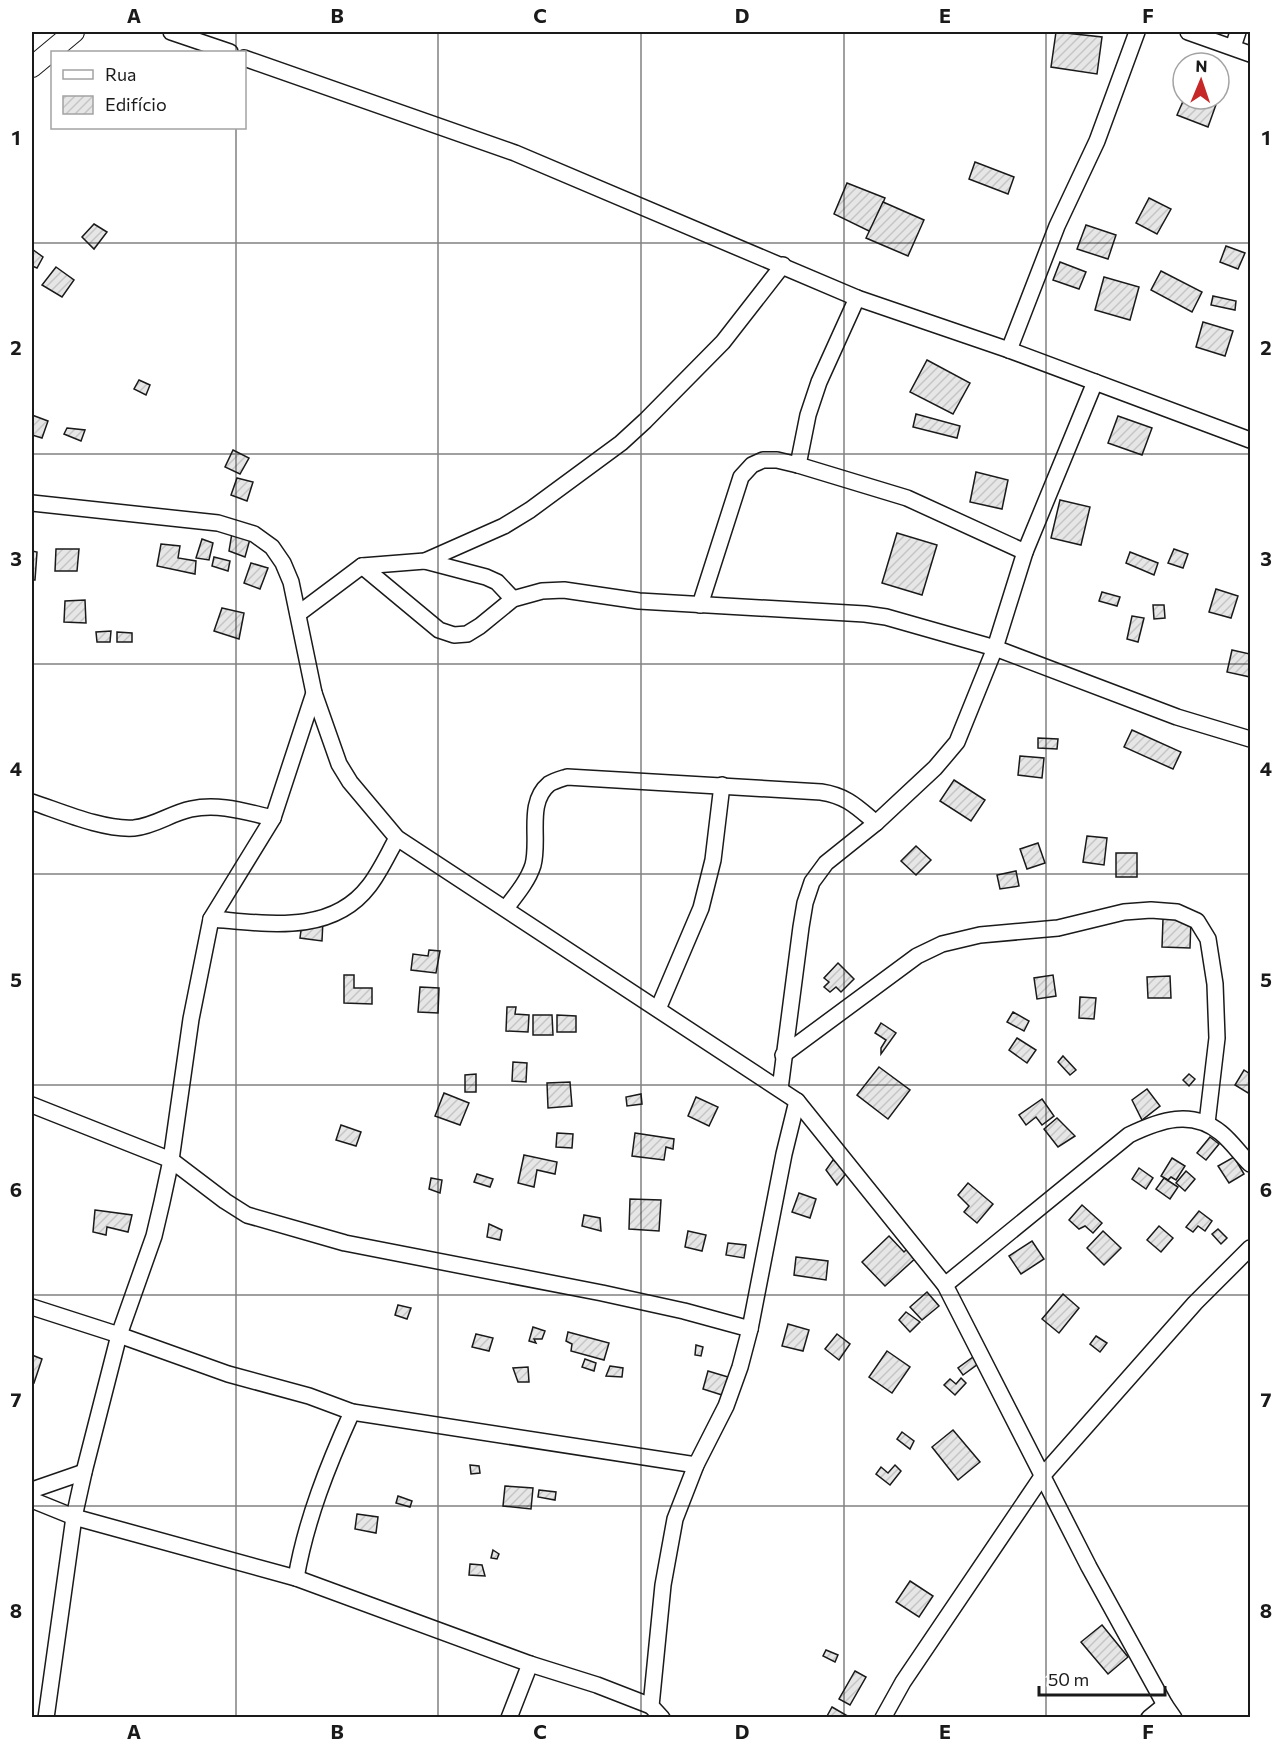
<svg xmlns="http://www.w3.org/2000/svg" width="1282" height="1749" font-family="Commissioner,sans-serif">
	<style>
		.building { fill: url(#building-hatch); stroke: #1a1a1a; stroke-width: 1.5 }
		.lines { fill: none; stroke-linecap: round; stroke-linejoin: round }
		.minor-casing { stroke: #1a1a1a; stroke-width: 18 }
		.tertiary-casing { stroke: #1a1a1a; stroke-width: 22 }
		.minor { stroke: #fff; stroke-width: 15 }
		.tertiary { stroke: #fff; stroke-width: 20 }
		.grid { fill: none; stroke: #1a1a1a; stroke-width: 1.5; stroke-opacity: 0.55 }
		.neatline { fill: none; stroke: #1a1a1a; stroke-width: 2 }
		.grid-label { font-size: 20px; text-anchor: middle; font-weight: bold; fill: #1a1a1a }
	</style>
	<defs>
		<pattern id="building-hatch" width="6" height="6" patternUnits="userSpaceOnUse" patternTransform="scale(1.5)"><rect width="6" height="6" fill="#e6e6e6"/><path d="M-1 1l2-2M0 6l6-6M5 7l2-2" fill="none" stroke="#c5c5c5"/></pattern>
	</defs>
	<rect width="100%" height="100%" fill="#fff"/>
	<!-- building -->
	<g class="building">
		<polygon points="1056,32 1102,37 1097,74 1051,67"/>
		<polygon points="1184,99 1218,99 1208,127 1177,115"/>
		<polygon points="975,162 1014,177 1008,194 969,179"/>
		<polygon points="847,183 885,198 871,232 834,214"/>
		<polygon points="1149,198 1171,209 1157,234 1136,223"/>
		<polygon points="883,202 924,220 908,256 866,238"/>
		<polygon points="94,224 107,232 94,249 82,237"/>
		<polygon points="1086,225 1116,235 1108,259 1077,249"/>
		<polygon points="1226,246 1245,253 1238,269 1220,262"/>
		<polygon points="32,249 43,257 37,268 32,266"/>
		<polygon points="1060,262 1086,272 1079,289 1053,280"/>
		<polygon points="56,267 74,280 62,297 42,285"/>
		<polygon points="1161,271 1202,292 1192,312 1151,290"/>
		<polygon points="1104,277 1139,287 1130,320 1095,310"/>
		<polygon points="1213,296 1236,301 1235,310 1211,305"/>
		<polygon points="1203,322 1233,331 1225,356 1196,347"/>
		<polygon points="927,360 970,383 953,414 910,392"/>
		<polygon points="139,380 150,385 146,395 134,389"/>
		<polygon points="916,414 960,426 957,438 913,427"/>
		<polygon points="32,415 48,421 42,438 32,435"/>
		<polygon points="1118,416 1152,428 1142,455 1108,443"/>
		<polygon points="67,428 85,430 81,441 64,434"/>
		<polygon points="233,450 249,458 240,474 225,467"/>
		<polygon points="976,472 1008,480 1002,509 970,502"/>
		<polygon points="237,478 253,482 247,501 231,495"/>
		<polygon points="1060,500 1090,507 1081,545 1051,538"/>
		<polygon points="232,533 250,539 245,557 229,551"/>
		<polygon points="897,533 937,545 922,595 882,583"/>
		<polygon points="202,539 213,543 209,560 196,558"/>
		<polygon points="161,544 180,546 178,558 196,561 195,574 157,566"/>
		<polygon points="56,549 79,549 77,571 55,571"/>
		<polygon points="1174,549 1188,554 1183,568 1168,563"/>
		<polygon points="32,551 37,552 35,580 32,580"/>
		<polygon points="1130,552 1158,563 1154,575 1126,563"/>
		<polygon points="214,557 230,561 228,571 212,566"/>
		<polygon points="251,563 268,568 260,589 244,583"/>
		<polygon points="1216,589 1238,596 1231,618 1209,612"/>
		<polygon points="1102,592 1120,597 1117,606 1099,601"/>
		<polygon points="85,600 86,623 64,622 65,601"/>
		<polygon points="1153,605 1164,605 1165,618 1154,619"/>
		<polygon points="222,608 244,613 239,639 214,631"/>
		<polygon points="1132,616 1144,618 1138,642 1127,639"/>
		<polygon points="111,631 110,642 97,642 96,632"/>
		<polygon points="117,632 132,633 132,642 117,642"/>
		<polygon points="1232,650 1250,654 1250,677 1227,672"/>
		<polygon points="1132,730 1181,752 1173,769 1124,747"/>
		<polygon points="1038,738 1058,739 1057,749 1038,748"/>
		<polygon points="1020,756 1044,758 1042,778 1018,775"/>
		<polygon points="954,780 985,800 971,821 940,801"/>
		<polygon points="1087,836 1107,838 1104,865 1083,862"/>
		<polygon points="1038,843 1045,863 1027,869 1020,849"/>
		<polygon points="916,846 931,860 916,875 901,861"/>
		<rect x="1116" y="853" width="21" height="24"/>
		<polygon points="1016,871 1019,886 1000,889 997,875"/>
		<polygon points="303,915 323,920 322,941 300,938"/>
		<polygon points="1163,919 1191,920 1190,948 1162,947"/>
		<polygon points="429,950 440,951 436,973 411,970 413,954 428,956"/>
		<polygon points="838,963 854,979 841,992 836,987 830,992 824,987 829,982 824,978"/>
		<polygon points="344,975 354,975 354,988 372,988 372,1004 344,1003"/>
		<polygon points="1053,975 1056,996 1037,999 1034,978"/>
		<polygon points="1170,976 1171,998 1148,998 1147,977"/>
		<polygon points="420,987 439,988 438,1013 418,1012"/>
		<polygon points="1080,997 1096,998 1094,1019 1079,1018"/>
		<polygon points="507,1007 516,1007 515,1014 529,1015 528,1032 506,1031"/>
		<polygon points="1013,1012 1029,1021 1024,1031 1007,1022"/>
		<polygon points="533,1015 552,1015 553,1035 533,1035"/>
		<polygon points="557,1015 576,1016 576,1032 557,1032"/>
		<polygon points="881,1023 896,1033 881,1054 881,1048 886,1040 875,1033"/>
		<polygon points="1017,1038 1036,1050 1027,1063 1009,1050"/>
		<polygon points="1063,1056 1076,1070 1070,1075 1058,1062"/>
		<polygon points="513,1062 527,1063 526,1082 512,1081"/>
		<polygon points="879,1067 910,1090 888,1119 857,1095"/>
		<polygon points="1244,1070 1250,1074 1250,1089 1248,1093 1235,1085"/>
		<polygon points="476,1074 476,1092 465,1092 465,1075"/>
		<polygon points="1189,1074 1195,1079 1189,1086 1183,1080"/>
		<polygon points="570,1082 572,1106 548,1108 547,1083"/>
		<polygon points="1147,1089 1160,1106 1142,1120 1132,1100"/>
		<polygon points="444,1093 469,1103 460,1125 435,1116"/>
		<polygon points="641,1094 642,1104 627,1106 626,1097"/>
		<polygon points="696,1097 718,1107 709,1126 688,1116"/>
		<polygon points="1042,1099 1054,1116 1042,1125 1036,1117 1026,1125 1019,1115"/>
		<polygon points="1057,1118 1075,1136 1058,1147 1044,1129"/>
		<polygon points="341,1125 361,1132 356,1146 336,1140"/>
		<polygon points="557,1133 573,1134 572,1148 556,1147"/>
		<polygon points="635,1133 674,1139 673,1149 666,1147 664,1160 632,1156"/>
		<polygon points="1210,1137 1219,1144 1206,1160 1197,1153"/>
		<polygon points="524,1155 557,1162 555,1174 537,1170 534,1187 518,1183"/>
		<polygon points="1234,1157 1244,1174 1229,1183 1218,1166"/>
		<polygon points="1172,1158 1185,1166 1176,1180 1171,1177 1168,1180 1161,1176"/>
		<polygon points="833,1160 848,1171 837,1185 826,1170"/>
		<polygon points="1139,1168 1153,1178 1146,1189 1132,1179"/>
		<polygon points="1186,1171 1195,1179 1185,1191 1176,1183"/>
		<polygon points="477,1174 493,1179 490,1187 474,1182"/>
		<polygon points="431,1178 442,1180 440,1193 429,1189"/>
		<polygon points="1164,1178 1178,1187 1170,1199 1156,1189"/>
		<polygon points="968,1183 993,1204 977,1223 964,1212 969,1206 958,1195"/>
		<polygon points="799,1193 816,1199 810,1218 792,1212"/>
		<polygon points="630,1199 661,1200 659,1231 629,1229"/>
		<polygon points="1082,1205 1102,1223 1093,1233 1085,1226 1079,1229 1069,1220"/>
		<polygon points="95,1210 132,1215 128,1232 107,1227 106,1235 93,1232"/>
		<polygon points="1199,1211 1212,1221 1205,1231 1198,1226 1193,1232 1186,1227"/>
		<polygon points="584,1215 600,1218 601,1231 582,1226"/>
		<polygon points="489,1224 502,1230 500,1240 487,1237"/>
		<polygon points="1159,1226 1173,1238 1161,1252 1147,1240"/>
		<polygon points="1218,1229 1227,1238 1221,1244 1212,1234"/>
		<polygon points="688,1231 706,1235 702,1251 685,1247"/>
		<polygon points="1103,1231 1121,1248 1104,1265 1087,1248"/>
		<polygon points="889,1236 904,1252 909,1247 918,1256 885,1286 862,1262"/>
		<polygon points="1032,1241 1044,1259 1021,1274 1009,1256"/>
		<polygon points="728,1243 746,1245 744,1258 726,1255"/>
		<polygon points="796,1257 828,1261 826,1280 794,1275"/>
		<polygon points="927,1292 939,1306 922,1320 910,1307"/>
		<polygon points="1063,1294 1079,1308 1059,1333 1042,1319"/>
		<polygon points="398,1305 411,1308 407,1319 395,1315"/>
		<polygon points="906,1312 920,1322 910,1332 899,1320"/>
		<polygon points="788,1324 809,1330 803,1351 782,1346"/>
		<polygon points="533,1327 545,1331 542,1339 534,1339 536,1343 529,1341"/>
		<polygon points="568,1332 609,1343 604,1360 571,1351 572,1344 566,1341"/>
		<polygon points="476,1334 493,1338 489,1351 472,1347"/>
		<polygon points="837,1334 850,1344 839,1360 825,1349"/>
		<polygon points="1096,1336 1107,1343 1100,1352 1090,1344"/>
		<polygon points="696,1345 703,1347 701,1356 695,1355"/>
		<polygon points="887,1351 910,1367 892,1393 869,1377"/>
		<polygon points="32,1355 42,1359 34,1383 32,1382"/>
		<polygon points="973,1357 978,1364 963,1375 958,1368"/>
		<polygon points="585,1359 596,1363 594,1371 582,1367"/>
		<polygon points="610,1366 623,1368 622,1377 606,1376"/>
		<polygon points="528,1367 529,1382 518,1382 513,1368"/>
		<polygon points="708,1371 728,1377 722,1395 703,1389"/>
		<polygon points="961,1378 966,1383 955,1395 944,1385 950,1379 956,1384"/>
		<polygon points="953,1430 980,1462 958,1480 932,1447"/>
		<polygon points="902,1432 914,1441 910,1449 897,1439"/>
		<polygon points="470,1465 479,1466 480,1473 471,1474"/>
		<polygon points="895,1465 901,1471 890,1485 876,1474 881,1467 888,1473"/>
		<polygon points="505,1486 533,1488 531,1509 503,1506"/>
		<polygon points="539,1490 556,1492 555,1500 538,1497"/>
		<polygon points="398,1496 412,1501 410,1507 396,1503"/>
		<polygon points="357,1514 378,1517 376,1533 355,1529"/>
		<polygon points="493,1550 499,1554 497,1559 491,1558"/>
		<polygon points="470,1564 482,1565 485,1576 469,1575"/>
		<polygon points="910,1581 933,1596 919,1617 896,1602"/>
		<polygon points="1102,1625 1128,1657 1108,1674 1081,1642"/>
		<polygon points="826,1650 838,1655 835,1662 823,1656"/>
		<polygon points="855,1671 866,1677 850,1705 839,1699"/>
		<polygon points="832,1707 851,1718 826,1718"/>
	</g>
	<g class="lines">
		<!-- minor casing -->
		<g class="minor-casing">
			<g id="minor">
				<polyline points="171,32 230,52"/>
				<polyline points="1188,32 1250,54"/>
				<polyline points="1233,47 1238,32"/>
				<polyline points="244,58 515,153 857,298 1009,350 1250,440"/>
				<polyline points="1009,350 1057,226 1097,141 1137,32"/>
				<polyline points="798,465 808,415 819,382 857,298"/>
				<polyline points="32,503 218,523 254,534 272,547 283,563 291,582 314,693 339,764 350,782 397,838 797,1101 945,1285 1089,1567 1165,1705 1174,1718"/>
				<polyline points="425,561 486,577 497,582 513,599"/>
				<polyline points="362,566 439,630 454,635 467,634 480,626 513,599 542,591 564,590 639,601 865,614 886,617 995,648 1177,717 1250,739"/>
				<polyline points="700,605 741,477 752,465 763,460 777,460 798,465 907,498 1025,552"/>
				<polyline points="298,614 362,566 425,561 504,526 530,510 621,443 645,421 723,342 783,265"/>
				<path d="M32,802C62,812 103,830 134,828C155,826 171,813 191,809C219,803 246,812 273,818"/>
				<path d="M506,908C516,895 528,881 533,865C540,839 526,803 549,784C554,781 561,779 567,777L821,792C847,796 857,807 876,823"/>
				<path d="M211,919C265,923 331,936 369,886C380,872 388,854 397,838"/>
				<polyline points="658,1009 701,908 713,860 722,785"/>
				<polyline points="783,1055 917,956 942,944 980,935 1058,928 1124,912 1151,910 1177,912 1197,921 1208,939 1215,984 1217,1038 1207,1123"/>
				<polyline points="780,1089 801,927 805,903 812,882 826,863 876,823 935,768 957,742 995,648 1025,552 1095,382"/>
				<polyline points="32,1105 171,1160 225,1201 247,1215 345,1243 602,1293 684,1311 750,1329"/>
				<path d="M945,1285L1129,1135C1160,1120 1192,1109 1221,1133C1232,1142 1240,1154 1250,1164"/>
				<polyline points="32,1307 119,1335 228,1374 309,1396 352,1412 696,1465"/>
				<polyline points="32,1490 84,1472"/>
				<polyline points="32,1500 74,1517 296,1578 530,1664 597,1685 651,1706"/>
				<path d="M296,1578C306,1520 328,1465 352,1412"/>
				<polyline points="46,1718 74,1517 84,1472 119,1335 154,1236 162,1202 171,1160 191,1019 211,919 273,818 314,693"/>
				<polyline points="509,1718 530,1664"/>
				<polyline points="662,1718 651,1706 663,1585 675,1519 696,1465 726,1406 740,1367 750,1329 784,1154 797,1101"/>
				<polyline points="883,1718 903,1682 1043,1475 1195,1303 1250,1248"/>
				<polyline points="1149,1718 1165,1705"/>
			</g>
		</g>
		<!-- tertiary casing -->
		<g class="tertiary-casing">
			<polyline id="tertiary" points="32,67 74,32"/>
		</g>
		<!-- minor -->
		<use href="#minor" class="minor"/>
		<!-- tertiary -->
		<use href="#tertiary" class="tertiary"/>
	</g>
	<!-- grid -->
	<path class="grid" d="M236,32V52M438,32V1718M641,32V1718M844,32V1718M1046,32V1718M236,128V1718M32,243H1250M32,454H1250M32,664H1250M32,874H1250M32,1085H1250M32,1295H1250M32,1506H1250"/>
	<!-- border -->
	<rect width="1282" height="1749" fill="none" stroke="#ffffff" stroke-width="66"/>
	<!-- legend -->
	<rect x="51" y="51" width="195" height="78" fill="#ffffff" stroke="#a3a3a3" stroke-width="1.5"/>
	<rect x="63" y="70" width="30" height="9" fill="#ffffff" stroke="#a3a3a3" stroke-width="1.5"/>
	<text x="105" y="81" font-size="18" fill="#1a1a1a">Rua</text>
	<rect x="63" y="96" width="30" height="18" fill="url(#building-hatch)" stroke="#a3a3a3" stroke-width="1.5"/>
	<text x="105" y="111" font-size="18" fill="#1a1a1a">Edifício</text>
	<!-- north arrow -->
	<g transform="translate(1201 81) rotate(2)"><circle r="28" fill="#ffffff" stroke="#a3a3a3" stroke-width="1.5"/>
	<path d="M0-4.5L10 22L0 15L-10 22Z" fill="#c62828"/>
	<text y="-9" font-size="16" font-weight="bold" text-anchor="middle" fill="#1a1a1a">N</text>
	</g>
	<!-- scale -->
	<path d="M1039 1686v9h126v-9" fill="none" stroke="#1a1a1a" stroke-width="3"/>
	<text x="1048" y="1686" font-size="18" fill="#1a1a1a" stroke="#ffffff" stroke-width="4.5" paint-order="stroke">50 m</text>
	<rect x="33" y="33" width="1216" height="1683" class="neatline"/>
	<g class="grid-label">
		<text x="134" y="23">A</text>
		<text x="337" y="23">B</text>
		<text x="540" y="23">C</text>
		<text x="742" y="23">D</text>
		<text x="945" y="23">E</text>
		<text x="1148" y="23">F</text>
		<text x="16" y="145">1</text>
		<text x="1266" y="145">1</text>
		<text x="16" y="355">2</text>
		<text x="1266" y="355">2</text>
		<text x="16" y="566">3</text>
		<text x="1266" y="566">3</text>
		<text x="16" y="776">4</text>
		<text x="1266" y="776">4</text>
		<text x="16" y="987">5</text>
		<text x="1266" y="987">5</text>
		<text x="16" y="1197">6</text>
		<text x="1266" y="1197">6</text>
		<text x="16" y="1407">7</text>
		<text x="1266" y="1407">7</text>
		<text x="16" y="1618">8</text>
		<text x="1266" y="1618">8</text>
		<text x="134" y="1739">A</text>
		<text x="337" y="1739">B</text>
		<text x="540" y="1739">C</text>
		<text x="742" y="1739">D</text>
		<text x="945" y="1739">E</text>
		<text x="1148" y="1739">F</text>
	</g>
</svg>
